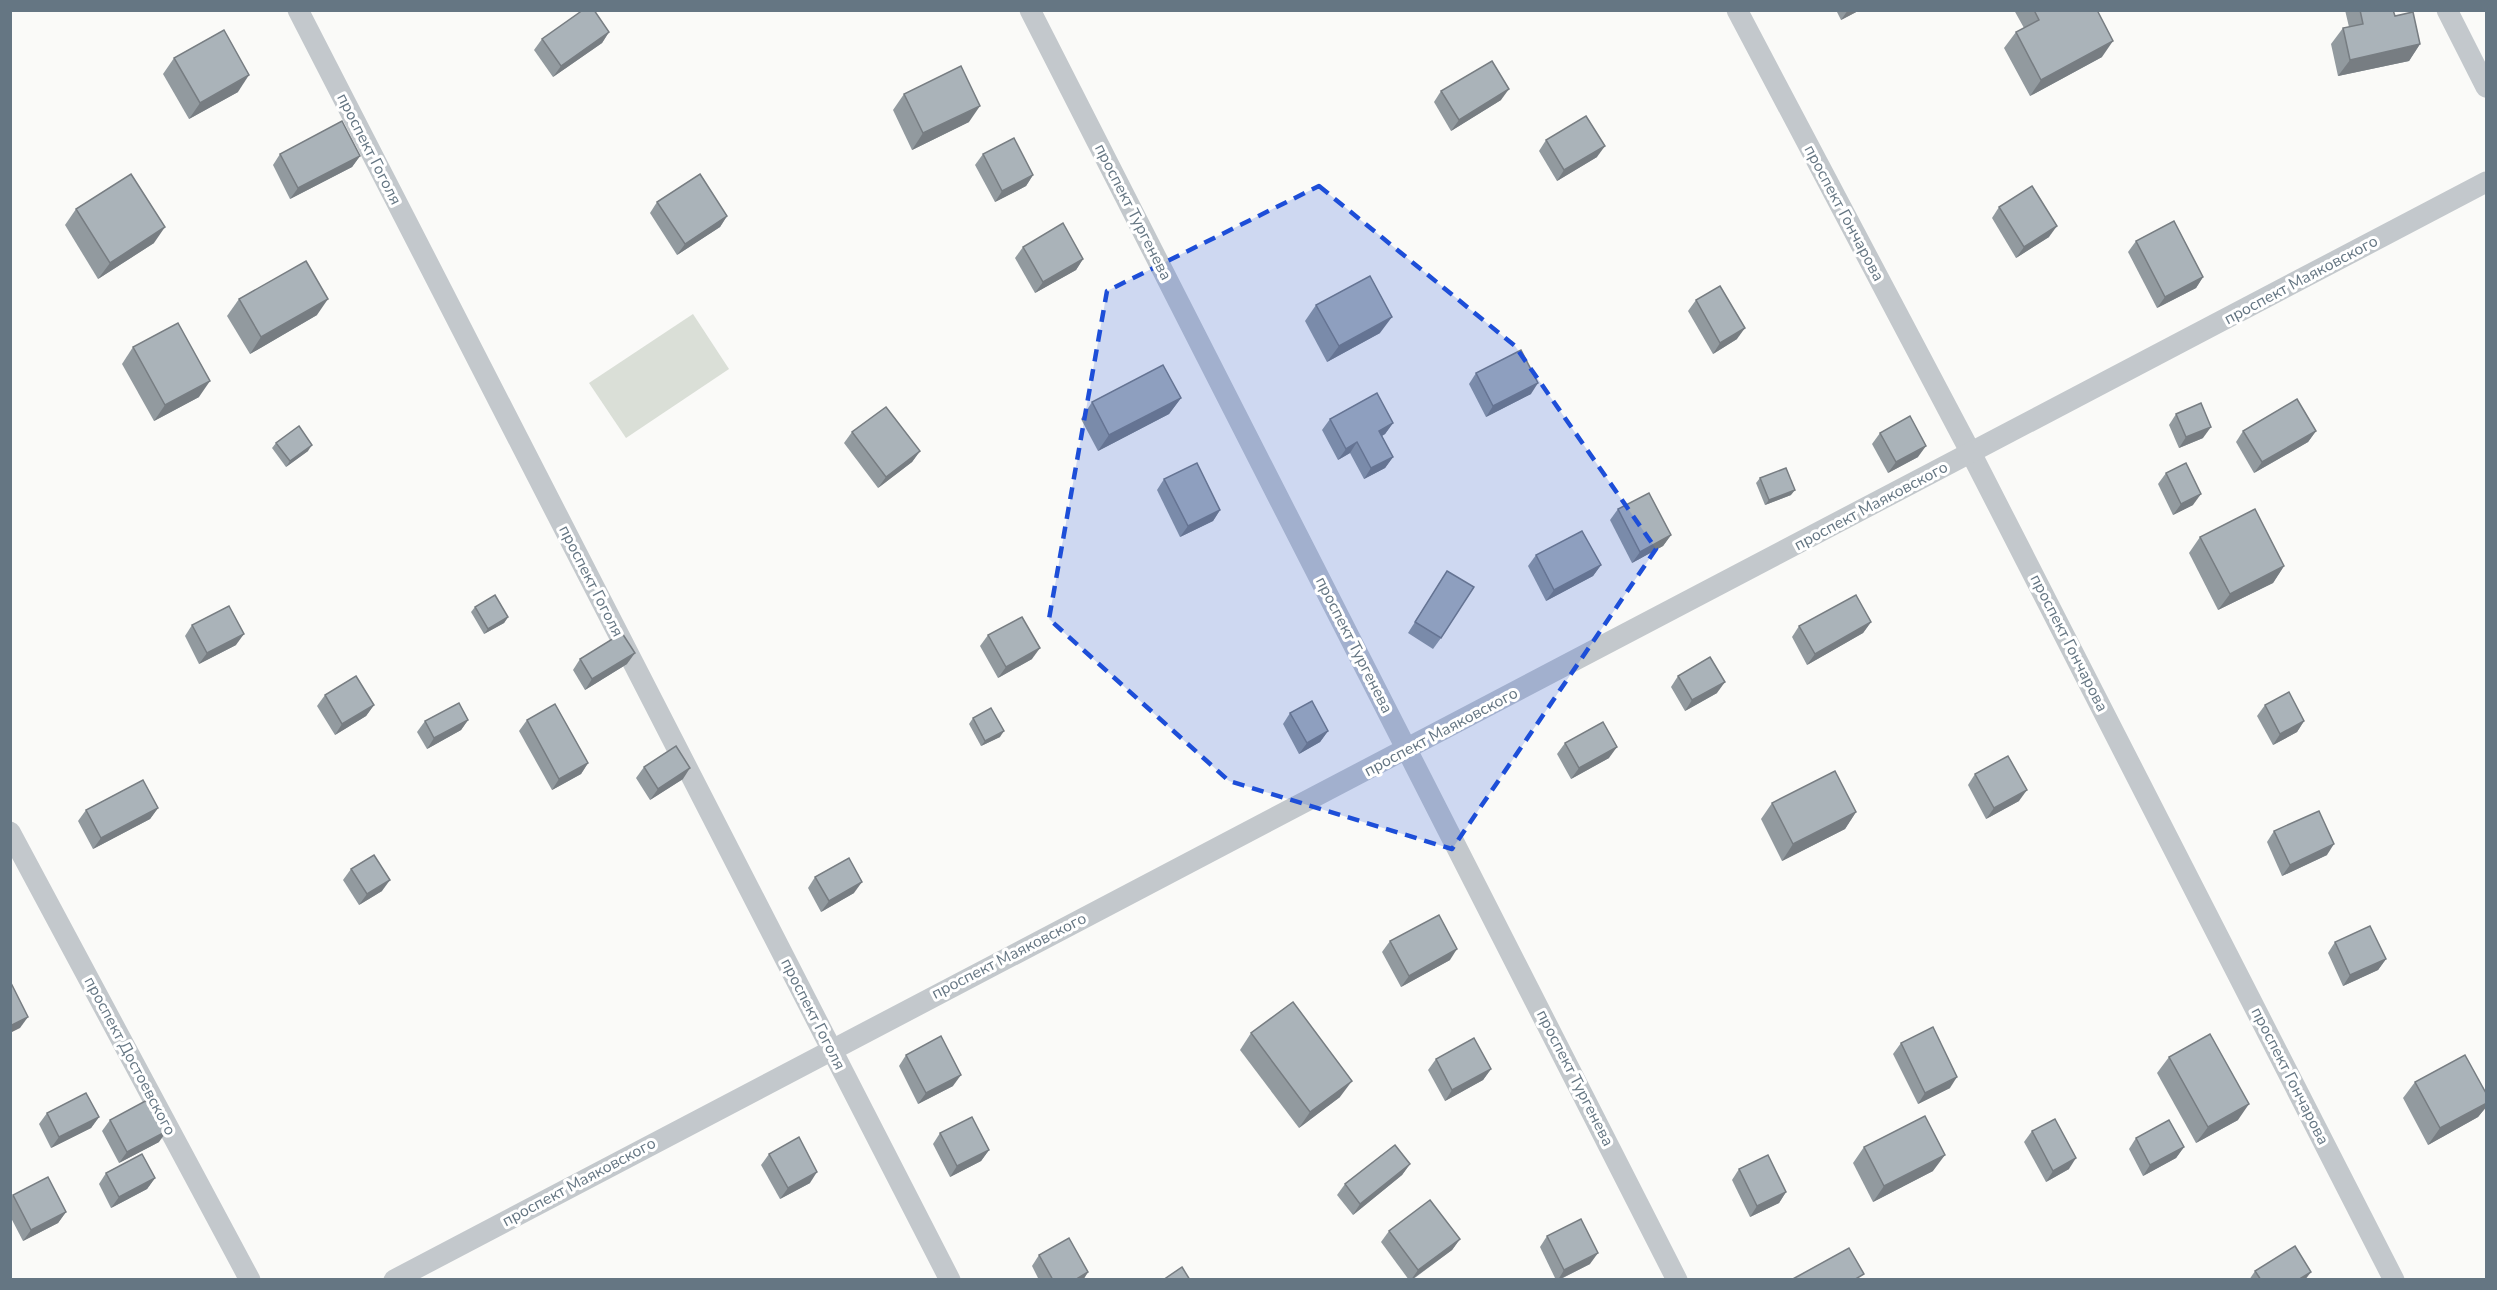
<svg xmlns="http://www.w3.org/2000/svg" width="2497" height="1290" font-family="'Nunito Sans',sans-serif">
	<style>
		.green { fill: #dadfd7 }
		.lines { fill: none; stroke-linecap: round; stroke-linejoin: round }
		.street { stroke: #c3c8cc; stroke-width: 21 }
		.wall { fill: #929a9f }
		.shaded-wall { fill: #777d82 }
		.building { fill: #aab3b9; stroke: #777d82; stroke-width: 1.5 }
		.marked { fill: #1d4ed8; fill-opacity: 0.2; stroke: #1d4ed8; stroke-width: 4.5; stroke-dasharray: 12 8; stroke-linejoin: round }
		.labels { text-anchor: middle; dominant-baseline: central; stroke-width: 6; stroke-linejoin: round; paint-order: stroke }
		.street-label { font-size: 16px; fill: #657683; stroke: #fff }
	</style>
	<rect width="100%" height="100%" fill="#fafaf8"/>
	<!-- green -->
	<polygon class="green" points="693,314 729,369 626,438 589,383"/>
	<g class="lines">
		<!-- street -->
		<g class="street">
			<polyline points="298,10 950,1280"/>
			<polyline points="1030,10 1677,1280"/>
			<polyline points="1737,10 1971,453 2394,1280"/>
			<polyline points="2447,10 2486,87"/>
			<polyline points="10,832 250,1280"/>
			<polyline points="394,1280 2486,182"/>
		</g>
	</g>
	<!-- wall -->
	<g class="wall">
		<polygon points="1836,10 1860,10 1841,20"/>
		<polygon points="2014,10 2097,10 2102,57 2030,96 2004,48 2016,32 2024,28"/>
		<polygon points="2345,10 2393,10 2395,16 2420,44 2409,61 2338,76 2331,44 2343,28 2349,27"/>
		<polygon points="609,32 602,43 553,77 534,50 542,39"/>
		<polygon points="174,58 238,92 189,119 163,74"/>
		<polygon points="1441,91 1501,100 1451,131 1434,102"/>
		<polygon points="904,94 969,122 912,150 893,110"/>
		<polygon points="1546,140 1597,157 1557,181 1539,151"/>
		<polygon points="280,154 360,156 352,167 290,199 273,165"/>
		<polygon points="983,154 1033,175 1026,186 995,202 975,165"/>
		<polygon points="657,202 727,216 720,227 677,255 650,213"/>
		<polygon points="1999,207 2049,237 2016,258 1992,218"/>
		<polygon points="76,209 154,243 98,279 65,225"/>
		<polygon points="2136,241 2203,277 2196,288 2157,308 2128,252"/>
		<polygon points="1023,247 1083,259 1076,270 1035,293 1015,258"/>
		<polygon points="239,299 317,315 250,354 227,316"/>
		<polygon points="1696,300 1737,339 1713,354 1688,311"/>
		<polygon points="1316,305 1380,333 1327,362 1305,321"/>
		<polygon points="133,347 199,397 154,421 122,364"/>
		<polygon points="1476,373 1531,394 1486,417 1469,384"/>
		<polygon points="1181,398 1169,414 1098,451 1081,419 1092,402"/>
		<polygon points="2176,414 2203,438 2179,448 2169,425"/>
		<polygon points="1330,419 1393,423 1385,434 1382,436 1393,457 1385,468 1364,479 1350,453 1338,460 1322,430"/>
		<polygon points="2243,431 2316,431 2308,442 2254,473 2236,442"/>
		<polygon points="852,432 920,451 912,462 878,488 844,443"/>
		<polygon points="1880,433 1918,457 1888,473 1872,444"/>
		<polygon points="276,443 308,451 286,467 272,448"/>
		<polygon points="2166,473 2193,505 2173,515 2158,484"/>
		<polygon points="1760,478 1791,495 1765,505 1756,483"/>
		<polygon points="1164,479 1220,510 1213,521 1180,537 1157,490"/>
		<polygon points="1618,509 1671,535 1663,546 1632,563 1610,520"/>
		<polygon points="2200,537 2284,566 2273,583 2218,610 2189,553"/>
		<polygon points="1536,555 1601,565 1593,576 1546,601 1528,566"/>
		<polygon points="1447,571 1441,638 1433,649 1408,633"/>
		<polygon points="475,607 508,617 504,623 484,634 471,612"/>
		<polygon points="1871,622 1863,633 1807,665 1792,637 1799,626"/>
		<polygon points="192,625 236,645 199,664 185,636"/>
		<polygon points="988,635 1032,659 998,678 980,646"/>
		<polygon points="580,659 627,664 585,690 573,670"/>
		<polygon points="1678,676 1717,693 1685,711 1671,687"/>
		<polygon points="325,695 374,705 366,716 335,735 317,706"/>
		<polygon points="2265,705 2304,721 2297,732 2273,745 2257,716"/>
		<polygon points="1290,713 1328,731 1320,742 1299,754 1283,724"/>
		<polygon points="973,718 1000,737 981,746 969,724"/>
		<polygon points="468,720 461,730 427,749 417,732 425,721"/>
		<polygon points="527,720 588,763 581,774 552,790 519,731"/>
		<polygon points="1565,743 1609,758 1571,779 1557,754"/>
		<polygon points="644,767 683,779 650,800 636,778"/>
		<polygon points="1975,774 2019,801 1986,819 1968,785"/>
		<polygon points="1772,803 1856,812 1845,829 1782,861 1761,819"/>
		<polygon points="158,808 150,819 93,849 78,821 86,810"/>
		<polygon points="2274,831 2327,855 2282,876 2267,842"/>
		<polygon points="351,869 382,891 359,905 343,880"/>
		<polygon points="815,877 854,893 821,912 808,888"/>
		<polygon points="1390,941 1450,960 1401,987 1382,952"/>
		<polygon points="2335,942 2386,959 2378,970 2343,986 2328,953"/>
		<polygon points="1251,1033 1340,1097 1299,1128 1240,1050"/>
		<polygon points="1901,1043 1950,1088 1918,1104 1893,1054"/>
		<polygon points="906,1055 953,1086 918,1104 899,1066"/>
		<polygon points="2169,1057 2238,1120 2196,1143 2157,1073"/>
		<polygon points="1436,1059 1491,1069 1483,1080 1445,1101 1428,1070"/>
		<polygon points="2415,1082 2487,1095 2487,1106 2478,1117 2428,1145 2403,1098"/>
		<polygon points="47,1113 99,1117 91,1128 51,1148 39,1124"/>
		<polygon points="110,1120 159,1142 119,1163 102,1131"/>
		<polygon points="2032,1131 2069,1169 2046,1182 2024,1142"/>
		<polygon points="940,1133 989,1150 981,1161 950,1177 933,1144"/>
		<polygon points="2136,1138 2184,1147 2176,1158 2143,1176 2129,1149"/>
		<polygon points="1864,1147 1933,1171 1873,1202 1853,1163"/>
		<polygon points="769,1154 810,1183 780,1199 761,1165"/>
		<polygon points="1410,1164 1402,1175 1353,1215 1337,1195 1345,1184"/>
		<polygon points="1739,1169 1786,1192 1779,1203 1750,1217 1732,1180"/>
		<polygon points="106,1173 155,1178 147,1189 111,1208 99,1184"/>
		<polygon points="13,1195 66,1212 58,1223 23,1241 10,1216 10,1199"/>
		<polygon points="1389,1231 1460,1239 1452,1250 1412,1280 1409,1280 1381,1242"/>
		<polygon points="1547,1236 1590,1264 1559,1280 1556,1280 1540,1247"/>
		<polygon points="1039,1255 1088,1272 1083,1280 1039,1280 1032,1266"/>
		<polygon points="2255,1271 2305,1280 2249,1280"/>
	</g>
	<!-- shaded-wall -->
	<g class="shaded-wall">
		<polygon points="1848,10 1860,10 1841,20"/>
		<polygon points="609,32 602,43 553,77 561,66"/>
		<polygon points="2113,41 2102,57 2030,96 2041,80"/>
		<polygon points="2420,44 2409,61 2338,76 2350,60"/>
		<polygon points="249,75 238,92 189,119 200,103"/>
		<polygon points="1509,89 1501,100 1451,131 1459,120"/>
		<polygon points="980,106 969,122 912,150 923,133"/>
		<polygon points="1605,146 1597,157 1557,181 1564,170"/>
		<polygon points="360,156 352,167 290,199 298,188"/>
		<polygon points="1033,175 1026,186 995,202 1002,191"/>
		<polygon points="727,216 720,227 677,255 685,244"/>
		<polygon points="2057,226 2049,237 2016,258 2024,247"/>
		<polygon points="165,227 154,243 98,279 110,263"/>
		<polygon points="1083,259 1076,270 1035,293 1043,282"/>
		<polygon points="2203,277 2196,288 2157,308 2165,297"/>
		<polygon points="328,299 317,315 250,354 261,337"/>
		<polygon points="1392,317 1380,333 1327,362 1339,346"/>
		<polygon points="1745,328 1737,339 1713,354 1720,343"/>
		<polygon points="210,381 199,397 154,421 165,405"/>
		<polygon points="1538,383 1531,394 1486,417 1493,406"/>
		<polygon points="1181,398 1169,414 1098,451 1109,435"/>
		<polygon points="1393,423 1385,434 1371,442 1379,431"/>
		<polygon points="2211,427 2203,438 2179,448 2186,437"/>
		<polygon points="2316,431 2308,442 2254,473 2262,462"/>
		<polygon points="1357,442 1350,453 1338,460 1346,449"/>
		<polygon points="312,445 308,451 286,467 290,461"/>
		<polygon points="1926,446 1918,457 1888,473 1896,462"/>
		<polygon points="920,451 912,462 878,488 886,477"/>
		<polygon points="1393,457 1385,468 1364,479 1371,468"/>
		<polygon points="1795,490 1791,495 1765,505 1769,500"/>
		<polygon points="2201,494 2193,505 2173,515 2181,504"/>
		<polygon points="1220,510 1213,521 1180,537 1188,526"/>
		<polygon points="1671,535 1663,546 1632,563 1640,552"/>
		<polygon points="1601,565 1593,576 1546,601 1554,590"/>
		<polygon points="2284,566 2273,583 2218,610 2230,594"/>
		<polygon points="508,617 504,623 484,634 488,629"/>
		<polygon points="1871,622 1863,633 1807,665 1815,654"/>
		<polygon points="244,634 236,645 199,664 207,653"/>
		<polygon points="1040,648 1032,659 998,678 1006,667"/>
		<polygon points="635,653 627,664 585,690 592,679"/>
		<polygon points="1725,682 1717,693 1685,711 1692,700"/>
		<polygon points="374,705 366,716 335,735 342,724"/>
		<polygon points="468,720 461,730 427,749 434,738"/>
		<polygon points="2304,721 2297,732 2273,745 2280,734"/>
		<polygon points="1004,731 1000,737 981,746 985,741"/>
		<polygon points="1328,731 1320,742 1299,754 1307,743"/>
		<polygon points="1617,747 1609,758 1571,779 1579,768"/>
		<polygon points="588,763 581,774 552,790 559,779"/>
		<polygon points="690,768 683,779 650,800 658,789"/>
		<polygon points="2027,790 2019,801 1986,819 1994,808"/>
		<polygon points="158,808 150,819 93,849 101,838"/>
		<polygon points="1856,812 1845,829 1782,861 1793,844"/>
		<polygon points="2334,844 2327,855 2282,876 2290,865"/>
		<polygon points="390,880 382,891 359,905 367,894"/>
		<polygon points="862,882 854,893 821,912 829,901"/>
		<polygon points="1457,949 1450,960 1401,987 1409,976"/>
		<polygon points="2386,959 2378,970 2343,986 2350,975"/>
		<polygon points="28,1017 20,1028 10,1033 10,1026"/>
		<polygon points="1491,1069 1483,1080 1445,1101 1452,1090"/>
		<polygon points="961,1075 953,1086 918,1104 926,1093"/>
		<polygon points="1957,1077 1950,1088 1918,1104 1925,1093"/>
		<polygon points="1352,1081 1340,1097 1299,1128 1310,1112"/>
		<polygon points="2487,1103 2487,1106 2478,1117 2428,1145 2440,1128"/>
		<polygon points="2249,1104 2238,1120 2196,1143 2208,1127"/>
		<polygon points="99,1117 91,1128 51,1148 59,1137"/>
		<polygon points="167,1131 159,1142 119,1163 127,1152"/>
		<polygon points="2184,1147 2176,1158 2143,1176 2150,1165"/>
		<polygon points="989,1150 981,1161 950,1177 957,1166"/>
		<polygon points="1945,1155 1933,1171 1873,1202 1884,1186"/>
		<polygon points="2076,1158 2069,1169 2046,1182 2053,1171"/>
		<polygon points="1410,1164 1402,1175 1353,1215 1360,1204"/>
		<polygon points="817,1172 810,1183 780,1199 788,1188"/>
		<polygon points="155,1178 147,1189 111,1208 119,1197"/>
		<polygon points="1786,1192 1779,1203 1750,1217 1757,1206"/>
		<polygon points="66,1212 58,1223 23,1241 31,1230"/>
		<polygon points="1460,1239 1452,1250 1411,1280 1418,1270"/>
		<polygon points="1598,1253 1590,1264 1558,1280 1564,1270"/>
		<polygon points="1088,1272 1083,1280 1075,1280"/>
		<polygon points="2311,1272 2305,1280 2298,1280"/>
	</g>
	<!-- building -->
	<g class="building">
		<polygon points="583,10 594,10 609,32 561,66 542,39"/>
		<polygon points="2034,10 2097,10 2113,41 2041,80 2016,32 2039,20"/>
		<polygon points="2360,10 2393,10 2395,16 2413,12 2420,44 2350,60 2343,28 2363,24"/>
		<polygon points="224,30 249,75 200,103 174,58"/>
		<polygon points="1492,61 1509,89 1459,120 1441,91"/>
		<polygon points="961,66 980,106 923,133 904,94"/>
		<polygon points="1586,116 1605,146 1564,170 1546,140"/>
		<polygon points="342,121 360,156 298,188 280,154"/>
		<polygon points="1014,138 1033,175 1002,191 983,154"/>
		<polygon points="131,174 165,227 110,263 76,209"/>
		<polygon points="700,174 727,216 685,244 657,202"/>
		<polygon points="2032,186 2057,226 2024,247 1999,207"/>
		<polygon points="2174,221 2203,277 2165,297 2136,241"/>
		<polygon points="1063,223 1083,259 1043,282 1023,247"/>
		<polygon points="306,261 328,299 261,337 239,299"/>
		<polygon points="1370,276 1392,317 1339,346 1316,305"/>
		<polygon points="1720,286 1745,328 1720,343 1696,300"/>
		<polygon points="178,323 210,381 165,405 133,347"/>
		<polygon points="1521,350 1538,383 1493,406 1476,373"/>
		<polygon points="1163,365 1181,398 1109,435 1092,402"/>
		<polygon points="1377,393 1393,423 1379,431 1393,457 1371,468 1357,442 1346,449 1330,419"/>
		<polygon points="2297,399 2316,431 2262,462 2243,431"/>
		<polygon points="2201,403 2211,427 2186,437 2176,414"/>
		<polygon points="886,407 920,451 886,477 852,432"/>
		<polygon points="1910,416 1926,446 1896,462 1880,433"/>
		<polygon points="299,426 312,445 290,461 276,443"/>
		<polygon points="1197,463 1220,510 1188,526 1164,479"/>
		<polygon points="2186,463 2201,494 2181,504 2166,473"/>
		<polygon points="1786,468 1795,490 1769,500 1760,478"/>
		<polygon points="1649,493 1671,535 1640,552 1618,509"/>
		<polygon points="2255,509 2284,566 2230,594 2200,537"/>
		<polygon points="1582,531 1601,565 1554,590 1536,555"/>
		<polygon points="1447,571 1474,587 1441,638 1415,622"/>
		<polygon points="495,595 508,617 488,629 475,607"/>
		<polygon points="1856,595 1871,622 1815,654 1799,626"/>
		<polygon points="229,606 244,634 207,653 192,625"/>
		<polygon points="1022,617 1040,648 1006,667 988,635"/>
		<polygon points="622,633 635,653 592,679 580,659"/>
		<polygon points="1710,657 1725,682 1692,700 1678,676"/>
		<polygon points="356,676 374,705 342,724 325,695"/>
		<polygon points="2289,692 2304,721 2280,734 2265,705"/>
		<polygon points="1312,701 1328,731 1307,743 1290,713"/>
		<polygon points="459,703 468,720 434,738 425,721"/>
		<polygon points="555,704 588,763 559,779 527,720"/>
		<polygon points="991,708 1004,731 985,741 973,718"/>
		<polygon points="1603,722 1617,747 1579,768 1565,743"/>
		<polygon points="676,746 690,768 658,789 644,767"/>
		<polygon points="2008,756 2027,790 1994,808 1975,774"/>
		<polygon points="1835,771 1856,812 1793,844 1772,803"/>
		<polygon points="143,780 158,808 101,838 86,810"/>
		<polygon points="2319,811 2334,844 2290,865 2274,831"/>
		<polygon points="374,855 390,880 367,894 351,869"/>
		<polygon points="849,858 862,882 829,901 815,877"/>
		<polygon points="1439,915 1457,949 1409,976 1390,941"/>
		<polygon points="2370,926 2386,959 2350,975 2335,942"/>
		<polygon points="10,981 28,1017 10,1026"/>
		<polygon points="1293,1002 1352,1081 1310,1112 1251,1033"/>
		<polygon points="1933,1027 1957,1077 1925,1093 1901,1043"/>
		<polygon points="2210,1034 2249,1104 2208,1127 2169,1057"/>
		<polygon points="941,1036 961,1075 926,1093 906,1055"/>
		<polygon points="1474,1038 1491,1069 1452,1090 1436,1059"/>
		<polygon points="2465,1055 2487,1095 2487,1103 2440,1128 2415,1082"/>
		<polygon points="86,1093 99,1117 59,1137 47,1113"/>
		<polygon points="149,1099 167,1131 127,1152 110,1120"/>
		<polygon points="1925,1116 1945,1155 1884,1186 1864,1147"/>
		<polygon points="972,1117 989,1150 957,1166 940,1133"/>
		<polygon points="2055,1119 2076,1158 2053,1171 2032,1131"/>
		<polygon points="2169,1120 2184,1147 2150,1165 2136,1138"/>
		<polygon points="799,1137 817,1172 788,1188 769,1154"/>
		<polygon points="1395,1145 1410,1164 1360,1204 1345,1184"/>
		<polygon points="142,1154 155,1178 119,1197 106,1173"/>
		<polygon points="1768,1155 1786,1192 1757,1206 1739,1169"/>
		<polygon points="48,1177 66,1212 31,1230 13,1195"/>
		<polygon points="1430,1200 1460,1239 1418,1270 1389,1231"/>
		<polygon points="1581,1219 1598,1253 1564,1270 1547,1236"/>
		<polygon points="1069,1238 1088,1272 1075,1280 1053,1280 1039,1255"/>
		<polygon points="2295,1246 2311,1272 2298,1280 2261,1280 2255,1271"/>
		<polygon points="1849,1248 1864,1274 1854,1280 1791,1280"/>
		<polygon points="1182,1267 1190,1280 1163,1280"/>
	</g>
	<!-- marked area -->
	<path class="marked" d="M1319,186L1515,346L1656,549L1452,849L1229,781L1049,619L1107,291Z"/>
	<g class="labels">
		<!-- street labels -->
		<g class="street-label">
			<text transform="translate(369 149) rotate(63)">проспект Гоголя</text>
			<text transform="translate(1133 212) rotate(63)">проспект Тургенева</text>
			<text transform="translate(1844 213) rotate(62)">проспект Гончарова</text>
			<text transform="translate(2301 280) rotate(-28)">проспект Маяковского</text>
			<text transform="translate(1871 506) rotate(-28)">проспект Маяковского</text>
			<text transform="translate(591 581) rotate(63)">проспект Гоголя</text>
			<text transform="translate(2069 643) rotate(63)">проспект Гончарова</text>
			<text transform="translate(1354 645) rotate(63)">проспект Тургенева</text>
			<text transform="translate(1441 732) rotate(-28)">проспект Маяковского</text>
			<text transform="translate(1009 956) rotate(-27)">проспект Маяковского</text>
			<text transform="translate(813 1014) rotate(63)">проспект Гоголя</text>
			<text transform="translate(130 1056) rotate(62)">проспект Достоевского</text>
			<text transform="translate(2290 1076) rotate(63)">проспект Гончарова</text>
			<text transform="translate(1575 1078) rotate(63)">проспект Тургенева</text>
			<text transform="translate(579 1182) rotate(-28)">проспект Маяковского</text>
		</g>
	</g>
	<!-- border -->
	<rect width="2497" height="1290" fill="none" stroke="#657683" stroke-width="24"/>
</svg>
